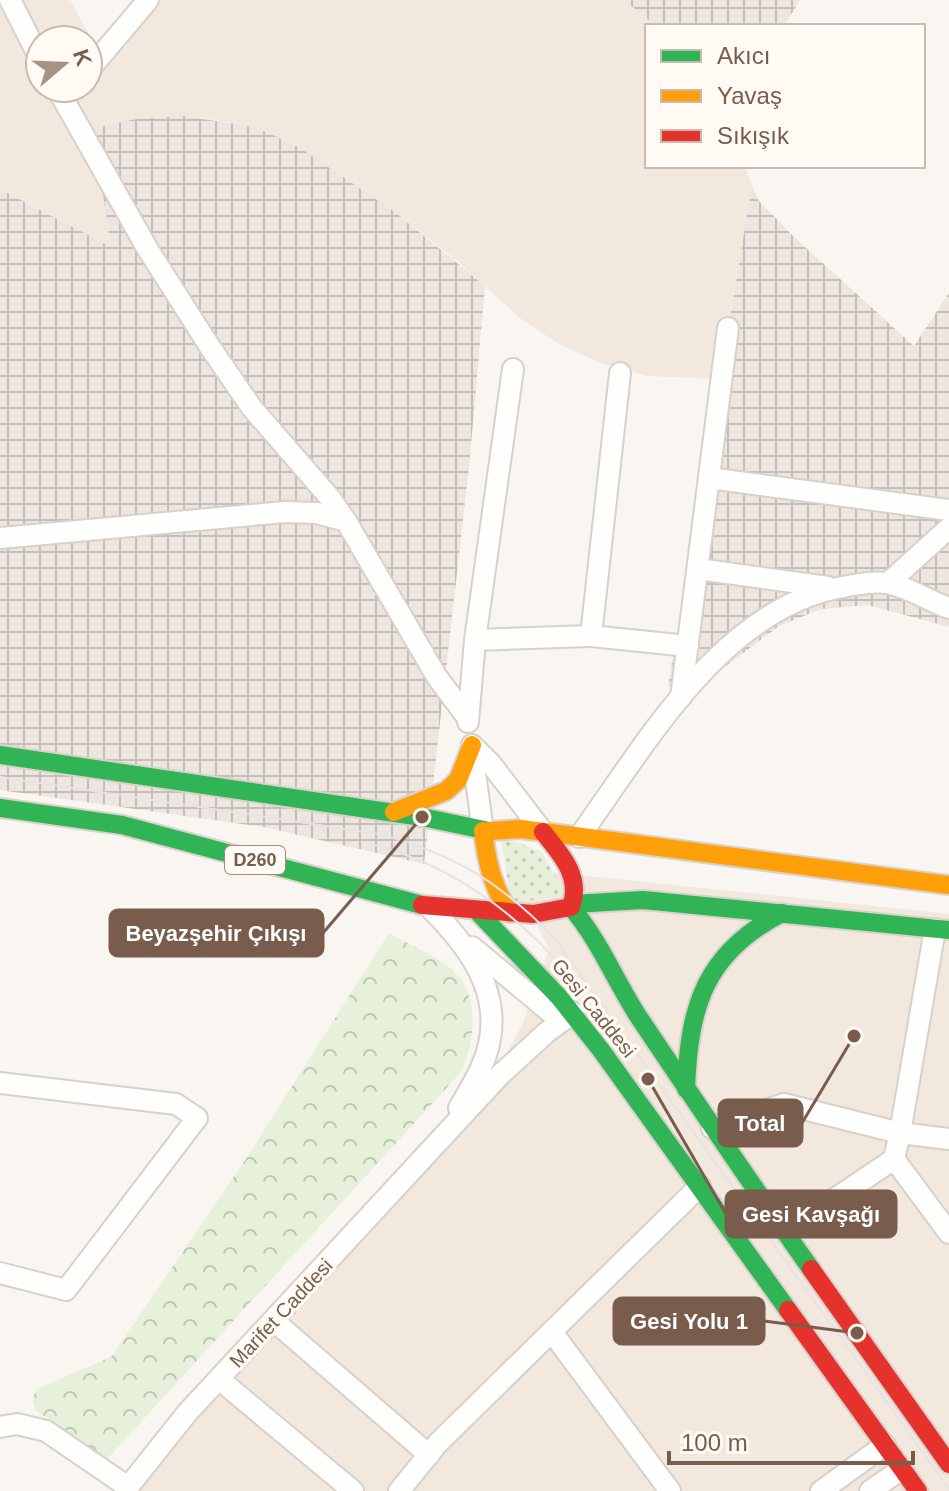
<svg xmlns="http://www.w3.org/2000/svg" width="949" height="1491" font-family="Helvetica,sans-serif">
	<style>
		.residential { fill: #f2e8de; fill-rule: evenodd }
		.industrial { fill: url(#industrial-grid) }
		.grass { fill: url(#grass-dots) }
		.park { fill: url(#park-crowns) }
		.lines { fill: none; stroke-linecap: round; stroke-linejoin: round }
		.street-casing { stroke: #d7d1cb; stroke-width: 24 }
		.fast-casing { stroke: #d9d2cb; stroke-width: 22 }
		.slow-casing { stroke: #d9d2cb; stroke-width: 22 }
		.jam-casing { stroke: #d9d2cb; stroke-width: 22 }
		.street { stroke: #fefefd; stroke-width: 20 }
		.fast { stroke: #30b455; stroke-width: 18 }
		.slow { stroke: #ff9f0a; stroke-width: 18 }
		.jam { stroke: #e5322d; stroke-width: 18 }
		.tram { stroke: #e6e3e7; stroke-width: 2 }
		.labels { text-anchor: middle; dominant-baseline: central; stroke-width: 7; stroke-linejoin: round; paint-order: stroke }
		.shield { fill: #fffaf3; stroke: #a28b7f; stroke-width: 2 }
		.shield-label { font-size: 18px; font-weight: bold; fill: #7a5c4d }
		.street-label { font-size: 20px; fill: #7a5c4d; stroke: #fffaf3 }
		.leader { fill: none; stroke: #7a5c4d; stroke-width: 3 }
		.callout-dot { fill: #7a5c4d; stroke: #fffaf3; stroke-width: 3 }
		.callout { fill: #7a5c4d; stroke: #7a5c4d; stroke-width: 3 }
		.callout-label { font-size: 22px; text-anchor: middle; font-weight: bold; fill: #fff }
	</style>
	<defs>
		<pattern id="industrial-grid" width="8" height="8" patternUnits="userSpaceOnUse" patternTransform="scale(2)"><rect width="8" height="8" fill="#ede5e0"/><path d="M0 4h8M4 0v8" fill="none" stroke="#c5bdb8"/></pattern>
		<pattern id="grass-dots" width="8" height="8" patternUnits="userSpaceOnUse" patternTransform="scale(2)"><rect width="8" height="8" fill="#e7f0db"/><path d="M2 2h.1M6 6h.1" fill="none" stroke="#c0c6b4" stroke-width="1.8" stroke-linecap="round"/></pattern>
		<pattern id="park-crowns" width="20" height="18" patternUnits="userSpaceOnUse" patternTransform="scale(2)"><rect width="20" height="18" fill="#e7f0db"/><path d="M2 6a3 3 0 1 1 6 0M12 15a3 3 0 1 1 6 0" fill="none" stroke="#c0c6b4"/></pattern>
	</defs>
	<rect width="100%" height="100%" fill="#f9f5f0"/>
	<!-- residential -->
	<g class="residential">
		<path d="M0,0H70L94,44L135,0H624L656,26H647V166H745L752,186L719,379L648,376L603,364L559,344L520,318L456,260L395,212L244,125L203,118L160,117L115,123L112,248L18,198L0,189ZM40,40H88V88H40Z"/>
		<polygon points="511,868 949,914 949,1491 128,1491 496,1073 522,1025 549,950"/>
	</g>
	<!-- industrial -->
	<g class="industrial">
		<polygon points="624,0 800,0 784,26 656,26"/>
		<polygon points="182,116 244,125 264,131 300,148 395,212 485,286 469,467 424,864 264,827 0,790 0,189 111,247 93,128 137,119"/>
		<polygon points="752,186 759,201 795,238 914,346 949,293 949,627 868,605 821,609 779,626 688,695 668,686"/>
	</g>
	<!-- grass -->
	<polygon class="grass" points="501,841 514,841 542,852 564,892 512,905"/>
	<!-- park -->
	<path class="park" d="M389,933C408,944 431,953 449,967C481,991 476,1041 461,1072L107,1459L37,1411C31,1403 32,1394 39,1388L111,1357L244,1162Z"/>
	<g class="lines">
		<!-- street casing -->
		<g class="street-casing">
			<g id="street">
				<polyline points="10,0 40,59"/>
				<polyline points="88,71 148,0"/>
				<polyline points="57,88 147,248 210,347 252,408 330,498 346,521 437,677 467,717"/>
				<polyline points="620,373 591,636 688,646"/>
				<polyline points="709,478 949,510"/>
				<polyline points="0,538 285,512 317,513 346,521"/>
				<polyline points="698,569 828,587"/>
				<polyline points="888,583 949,528"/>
				<polyline points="475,640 591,636"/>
				<polyline points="681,697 728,328"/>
				<polyline points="468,722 475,640 513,369"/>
				<polyline points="472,745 491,764 543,832"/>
				<polyline points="473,758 483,831"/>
				<path d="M579,837C644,747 720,611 838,588C853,585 871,581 886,583C907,586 929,601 949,608"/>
				<path d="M429,907C475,952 511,1005 480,1070C474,1083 466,1096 459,1108"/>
				<polyline points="472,947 561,1021"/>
				<polyline points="0,1083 176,1104 197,1118 66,1290 0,1273"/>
				<polyline points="712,1128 784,1104 900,1133 935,929"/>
				<polyline points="894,1159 949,1233"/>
				<polyline points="787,1231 894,1159 900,1133 949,1139"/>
				<polyline points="274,1321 429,1455"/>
				<polyline points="552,1332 670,1491"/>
				<polyline points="220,1380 353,1491"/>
				<polyline points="0,1427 17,1424 46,1431 128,1487"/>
				<polyline points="125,1491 187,1413 500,1075 547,1032 573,1013"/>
				<polyline points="399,1491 438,1443 700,1186"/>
				<polyline points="821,1491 885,1445"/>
				<polyline points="870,1491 902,1469"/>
			</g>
		</g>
		<!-- fast casing -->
		<g class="fast-casing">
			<g id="fast">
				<polyline points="0,755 422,817 489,831"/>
				<polyline points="0,808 122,825 422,905"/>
				<polyline points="573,904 643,900 949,930"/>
				<path d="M571,907C599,940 615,980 638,1016C695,1101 752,1185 811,1269"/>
				<polyline points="477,911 559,997 601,1050 788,1310"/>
				<path d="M686,1089C689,1006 705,953 782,913"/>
			</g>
		</g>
		<!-- slow casing -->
		<g class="slow-casing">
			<g id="slow">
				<polyline points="394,812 446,791 458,780 472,745"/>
				<path d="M483,831C487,862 492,887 510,913"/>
				<polyline points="489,831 521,829 949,885"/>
			</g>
		</g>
		<!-- jam casing -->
		<g class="jam-casing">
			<g id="jam">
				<path d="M422,905L533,914L571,907C582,877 561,854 543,832"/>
				<polyline points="811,1269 949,1464"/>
				<polyline points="788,1310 918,1491"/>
			</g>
		</g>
		<!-- street -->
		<use href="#street" class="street"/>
		<!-- fast -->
		<use href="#fast" class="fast"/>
		<!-- slow -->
		<use href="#slow" class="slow"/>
		<!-- jam -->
		<use href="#jam" class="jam"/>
		<!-- tram -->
		<g class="tram">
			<path d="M0,777L379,834C454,854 498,881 553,936L949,1489"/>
			<path d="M371,844C449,864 514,911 566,971"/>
		</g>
	</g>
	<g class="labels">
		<!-- shield labels -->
		<rect class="shield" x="225" y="846" width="60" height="28" rx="6"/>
		<g class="shield-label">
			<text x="255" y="860">D260</text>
		</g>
		<!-- street labels -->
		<g class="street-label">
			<text transform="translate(594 1008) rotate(51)">Gesi Caddesi</text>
			<text transform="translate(281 1313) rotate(-47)">Marifet Caddesi</text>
		</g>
	</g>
	<!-- callouts -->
	<path class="leader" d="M422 817L323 933M854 1036L802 1123M648 1079L726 1214M857 1333L764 1321"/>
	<g class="callout-dot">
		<circle cx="422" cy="817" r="8"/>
		<circle cx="854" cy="1036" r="8"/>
		<circle cx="648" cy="1079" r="8"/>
		<circle cx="857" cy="1333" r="8"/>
	</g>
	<g class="callout">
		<rect x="110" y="910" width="213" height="46" rx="8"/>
		<rect x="719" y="1100" width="83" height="46" rx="8"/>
		<rect x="726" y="1191" width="170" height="46" rx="8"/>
		<rect x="614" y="1298" width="150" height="46" rx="8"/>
	</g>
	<g class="callout-label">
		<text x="216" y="941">Beyazşehir Çıkışı</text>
		<text x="760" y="1131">Total</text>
		<text x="811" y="1222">Gesi Kavşağı</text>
		<text x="689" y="1329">Gesi Yolu 1</text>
	</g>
	<!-- legend -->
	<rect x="645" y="24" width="280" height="144" fill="#fffaf3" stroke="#cabbb1" stroke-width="2"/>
	<rect x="661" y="50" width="40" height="12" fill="#30b455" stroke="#cabbb1" stroke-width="2"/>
	<text x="717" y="64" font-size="24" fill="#7a5c4d">Akıcı</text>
	<rect x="661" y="90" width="40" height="12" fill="#ff9f0a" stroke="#cabbb1" stroke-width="2"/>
	<text x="717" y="104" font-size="24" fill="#7a5c4d">Yavaş</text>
	<rect x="661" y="130" width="40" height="12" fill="#e5322d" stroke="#cabbb1" stroke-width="2"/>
	<text x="717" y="144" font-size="24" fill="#7a5c4d">Sıkışık</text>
	<!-- north arrow -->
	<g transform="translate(64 64) rotate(71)"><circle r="38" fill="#fffaf3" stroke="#cabbb1" stroke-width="2"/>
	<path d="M0-6L14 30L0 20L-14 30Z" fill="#a69286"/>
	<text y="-12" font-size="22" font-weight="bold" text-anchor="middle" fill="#7a5c4d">K</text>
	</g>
	<!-- scale -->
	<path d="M669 1451v12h244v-12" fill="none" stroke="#7a5c4d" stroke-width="4"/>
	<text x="681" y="1451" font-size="24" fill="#7a5c4d" stroke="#fffaf3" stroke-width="6" paint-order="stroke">100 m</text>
</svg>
